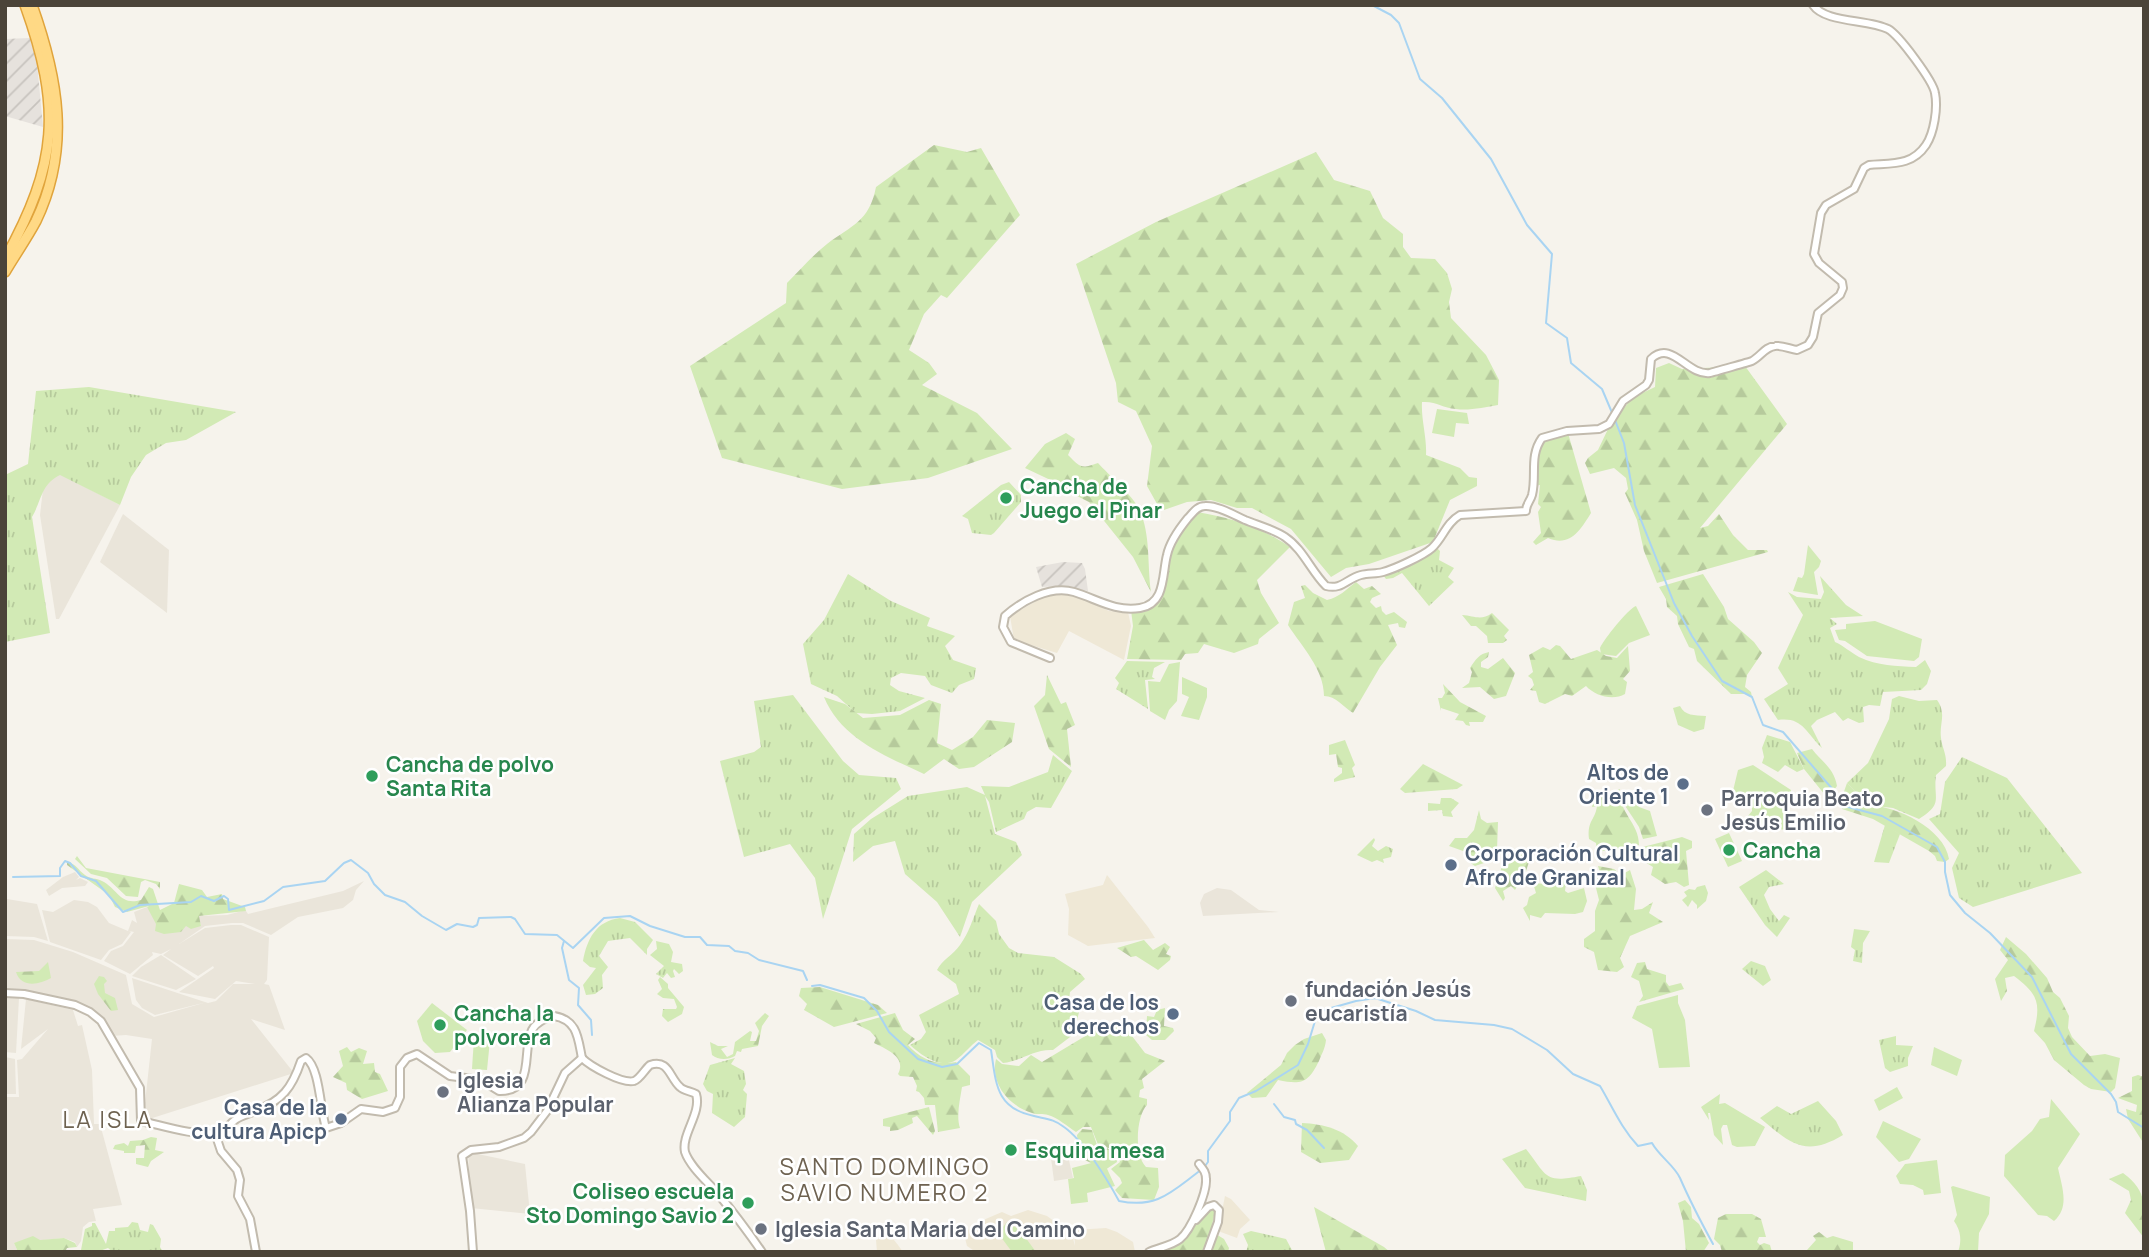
<svg xmlns="http://www.w3.org/2000/svg" width="2149" height="1257" font-family="Manrope,sans-serif">
	<style>
		.residential { fill: #eae5da }
		.industrial { fill: url(#industrial-furrows) }
		.education { fill: #efe8d6 }
		.grass { fill: url(#grass-tufts) }
		.forest { fill: url(#forest-firs) }
		.garden { fill: #d2eab5 }
		.lines { fill: none; stroke-linecap: round; stroke-linejoin: round }
		.stream { stroke: #a9d4f2; stroke-width: 2 }
		.tertiary-casing { stroke: #c2bbae; stroke-width: 10 }
		.trunk-casing { stroke: #e0a43c; stroke-width: 12 }
		.tertiary { stroke: #fff; stroke-width: 6 }
		.trunk { stroke: #ffd985; stroke-width: 9 }
		.leisure-dot { fill: #2e9e5b; stroke: #fff; stroke-width: 2.5 }
		.service-dot { fill: #5c6f8a; stroke: #fff; stroke-width: 2.5 }
		.worship-dot { fill: #6b7280; stroke: #fff; stroke-width: 2.5 }
		.labels { text-anchor: middle; dominant-baseline: central; stroke-width: 5; stroke-linejoin: round; paint-order: stroke }
		.leisure-label { font-size: 21px; font-weight: bold; fill: #27864d; stroke: #fff; text-anchor: start }
		.service-label { font-size: 21px; font-weight: bold; fill: #4e5e75; stroke: #fff; text-anchor: end }
		.worship-label { font-size: 21px; font-weight: bold; fill: #5b616d; stroke: #fff; text-anchor: start }
		.neighbourhood-label { font-size: 23px; letter-spacing: 2px; fill: #6e6250; stroke: #fff }
	</style>
	<defs>
		<pattern id="industrial-furrows" width="10" height="10" patternUnits="userSpaceOnUse" patternTransform="scale(1.75)"><rect width="10" height="10" fill="#e6e2dd"/><path d="M-1 1l2-2M0 10L10 0M9 11l2-2" fill="none" stroke="#c7c3be"/></pattern>
		<pattern id="grass-tufts" width="24" height="20" patternUnits="userSpaceOnUse" patternTransform="scale(1.75)"><rect width="24" height="20" fill="#d2eab5"/><path d="M3 7l-1-3M5 7V3M7 7l1-3M15 17l-1-3M17 17v-4M19 17l1-3" fill="none" stroke="#b6ca9c"/></pattern>
		<pattern id="forest-firs" width="22" height="20" patternUnits="userSpaceOnUse" patternTransform="scale(1.75)"><rect width="22" height="20" fill="#d2eab5"/><path d="M5 1l3.5 6h-7zM16 11l3.5 6h-7z" fill="#b6ca9c"/></pattern>
	</defs>
	<rect width="100%" height="100%" fill="#f6f3ec"/>
	<!-- residential -->
	<g class="residential">
		<polygon points="60,474 120,505 59,619 56,619 40,515 43,489 49,480"/>
		<polygon points="123,514 169,550 167,613 100,562"/>
		<polygon points="75,872 79,877 76,880 80,878 88,882 85,886 62,888 49,896 46,890 63,877"/>
		<polygon points="364,881 356,890 353,900 343,908 298,917 271,935 243,923 232,923 205,926 179,944 205,928 231,925 241,925 269,937 267,980 264,984 269,985 285,1030 251,1019 294,1073 143,1121 152,1039 126,1035 111,1036 105,1022 76,1004 5,991 5,939 34,940 73,952 126,975 132,1004 154,1017 207,1002 155,1015 142,1008 136,1000 132,978 208,1003 216,1001 233,984 255,984 236,981 215,999 179,992 214,968 213,966 198,976 163,955 171,949 161,954 152,952 153,955 130,974 104,961 111,951 123,946 134,932 129,931 131,932 122,944 109,950 101,960 50,942 42,910 53,912 74,900 88,902 97,907 109,923 128,931 132,920 137,923 134,912 147,907 153,915 174,932 181,932 186,925 201,926 198,916 227,915 242,911 246,911 248,914 343,891"/>
		<polygon points="1217,888 1231,890 1259,910 1279,912 1203,916 1200,903 1204,894"/>
		<polygon points="7,899 37,904 48,941 34,937 5,936"/>
		<polygon points="161,955 196,979 176,990 132,976 141,967"/>
		<polygon points="5,997 19,998 16,1053 5,1052"/>
		<polygon points="26,999 73,1010 78,1026 82,1025 92,1070 94,1124 100,1124 122,1205 93,1209 96,1221 89,1222 83,1227 81,1241 77,1247 75,1242 64,1238 14,1243 18,1252 5,1252 5,1097 19,1097 17,1060 22,1059 48,1029 21,1049"/>
		<polygon points="5,1057 15,1059 16,1094 5,1094"/>
		<polygon points="1066,1147 1073,1178 1054,1181 1051,1158 1058,1149"/>
		<polygon points="468,1152 525,1164 530,1214 471,1208"/>
	</g>
	<!-- industrial -->
	<g class="industrial">
		<polygon points="30,38 37,63 43,127 5,116 5,39"/>
		<polygon points="1063,562 1082,563 1085,569 1088,591 1059,586 1042,587 1036,567"/>
	</g>
	<!-- education -->
	<g class="education">
		<polygon points="1049,594 1073,594 1109,611 1128,612 1131,626 1124,660 1069,631 1057,653 1014,640 1010,616"/>
		<polygon points="1107,875 1148,927 1155,938 1088,946 1068,935 1069,909 1065,894 1103,885"/>
		<polygon points="1225,1196 1231,1199 1250,1220 1240,1229 1237,1238 1218,1231"/>
		<polygon points="1028,1210 1047,1216 1062,1227 1072,1235 1075,1246 1074,1230 1106,1228 1117,1232 1133,1242 1135,1252 976,1252 967,1246 964,1234 974,1224 1002,1212 1011,1216"/>
		<polygon points="890,1235 898,1245 903,1252 877,1252 876,1240"/>
	</g>
	<!-- grass -->
	<g class="grass">
		<path d="M89,387L236,412L186,440L166,443L146,455L131,477L120,505L60,475C41,484 42,500 32,517L50,633L5,642V475L28,464L36,391Z"/>
		<polygon points="1009,482 1021,495 1021,502 994,533 991,535 972,533 968,519 962,516 1001,485"/>
		<polygon points="1437,548 1440,551 1439,560 1454,568 1448,577 1454,582 1429,606 1402,573 1393,578 1386,579 1383,575 1429,555"/>
		<polygon points="848,574 891,601 930,618 927,626 955,636 945,646 953,660 976,668 974,679 959,685 952,693 931,685 925,676 901,673 891,678 890,685 899,691 925,698 900,711 872,714 856,713 837,696 811,684 803,644 824,620"/>
		<path d="M1820,576L1846,605L1863,616L1830,618L1837,624L1830,628L1835,642C1844,646 1850,652 1859,657C1878,666 1896,666 1916,667L1925,660L1931,671L1927,684L1921,690L1883,692L1880,706L1869,705L1863,707L1864,722L1859,723L1848,718L1843,721L1835,712L1817,720L1811,726L1822,748C1805,732 1803,717 1778,720L1764,699L1788,684L1778,668L1803,615L1788,592L1797,597L1821,599L1824,592Z"/>
		<polygon points="1127,661 1165,662 1154,668 1152,677 1155,679 1145,680 1148,709 1116,689 1119,683 1115,678"/>
		<polygon points="793,695 843,761 859,775 896,778 901,789 852,829 823,919 815,878 790,844 744,857 720,761 754,752 761,747 754,701"/>
		<path d="M1899,696L1919,701L1937,700C1947,714 1939,723 1941,738C1942,748 1947,754 1946,766L1936,775C1933,800 1944,803 1919,819L1893,808L1868,805L1847,783L1868,763L1889,719L1892,699Z"/>
		<polygon points="1767,735 1790,742 1804,769 1797,772 1785,765 1778,772 1762,763 1764,757 1762,748"/>
		<polygon points="1053,755 1072,771 1051,808 1036,807 1027,812 1024,819 996,832 989,802 985,796 995,834 1016,842 1022,855 972,902 960,937 937,902 905,874 895,841 873,846 853,862 854,834 871,819 908,796 967,787 985,795 981,786 1009,787 1048,772"/>
		<polygon points="1962,757 2007,778 2082,873 1973,907 1959,898 1952,868 1959,853 1929,819 1940,814 1945,782"/>
		<polygon points="1441,798 1451,798 1459,803 1451,812 1453,817 1443,816 1442,810 1428,811 1428,803 1440,804"/>
		<polygon points="1885,825 1900,834 1889,863 1874,862"/>
		<polygon points="1374,838 1375,840 1372,846 1378,851 1386,846 1393,849 1391,857 1383,859 1384,863 1377,860 1372,862 1357,855"/>
		<polygon points="1766,870 1784,884 1769,887 1764,895 1770,909 1779,921 1784,915 1790,918 1777,937 1765,925 1739,887"/>
		<path d="M979,904L996,921L999,934L1009,948L1018,953L1054,957L1081,974L1085,979L1070,992L1068,1009L1079,1012L1074,1034L1053,1050C1033,1049 1022,1061 1003,1063L997,1057L995,1050L978,1040C970,1046 964,1054 956,1060C941,1070 921,1055 910,1045L921,1039L926,1032L919,1015L959,994L956,984L937,970C942,960 953,955 960,945C969,933 973,918 979,904Z"/>
		<path d="M620,918L635,922L653,940L647,949V955L630,938L608,941L599,956L608,967L602,975L603,988L595,994L586,995L583,985L596,968L590,967L583,961C587,939 596,921 620,918Z"/>
		<polygon points="1854,929 1870,931 1863,943 1862,963 1853,961 1855,950 1851,947"/>
		<polygon points="656,941 669,944 673,952 671,962 682,964 683,971 679,974 674,969 673,971 675,977 671,978 667,973 663,978 656,974 664,966 650,955 657,949"/>
		<polygon points="1751,961 1765,966 1771,980 1763,986 1742,969"/>
		<polygon points="660,977 668,984 668,988 684,1007 682,1014 668,1022 662,1016 663,1009 676,1009 677,1007 674,999 663,998 657,994 662,989 658,980"/>
		<polygon points="1896,1036 1896,1045 1913,1046 1908,1058 1908,1066 1890,1072 1885,1068 1879,1040"/>
		<polygon points="735,1058 731,1064 744,1071 746,1084 743,1090 747,1094 745,1117 734,1127 712,1113 713,1094 707,1091 703,1084 710,1065"/>
		<path d="M1818,1101L1836,1121L1843,1135C1805,1158 1790,1143 1760,1118L1777,1106L1791,1114Z"/>
		<path d="M1526,1149C1548,1177 1544,1183 1581,1176L1587,1190L1586,1201L1525,1188L1502,1159Z"/>
		<path d="M132,1222L138,1223L140,1230L148,1232L150,1224L153,1225L161,1239L160,1247L163,1252H113L108,1248C100,1251 89,1255 81,1250L85,1229L92,1226V1223H95L106,1244L109,1231H115V1228L128,1227Z"/>
		<polygon points="1007,1222 1020,1230 1036,1252 1012,1252 998,1233"/>
		<polygon points="1251,1231 1286,1239 1293,1252 1246,1252 1248,1245 1243,1234"/>
	</g>
	<!-- forest -->
	<g class="forest">
		<path d="M934,145L967,152L981,148L1020,215L947,298L941,295L924,314L909,350L929,363L937,374L922,385L977,413L1012,449L928,478L842,489L722,458L690,366L786,303L787,283C800,270 813,255 827,244C852,225 869,222 876,187Z"/>
		<path d="M1316,152L1334,180L1370,191L1383,218L1403,234V247L1411,258L1435,259L1447,273L1452,289L1449,302L1451,318L1486,355L1499,380L1498,405C1485,407 1469,411 1456,409C1442,408 1437,401 1422,402C1421,420 1427,437 1426,455L1460,468L1469,477L1477,478V486L1450,500L1433,542L1369,564L1346,568L1331,577L1291,529L1252,508H1237L1211,500L1187,502L1161,511L1147,486L1152,446L1136,411L1118,402L1116,383L1076,264L1156,222Z"/>
		<polygon points="1669,363 1682,369 1745,366 1787,424 1700,528 1708,526 1719,514 1733,535 1748,550 1767,550 1768,552 1657,583 1644,551 1637,520 1625,493 1628,489 1626,478 1614,468 1590,474 1585,463 1588,458 1598,450 1608,429 1628,403 1636,396 1655,387 1656,368"/>
		<path d="M1066,433L1075,439L1068,455C1081,468 1081,469 1098,463C1108,474 1134,497 1139,509C1151,534 1147,564 1151,592L1133,557L1089,502L1065,490L1061,485L1025,468L1045,444Z"/>
		<path d="M1568,433L1591,513C1581,529 1570,548 1548,538L1536,545L1533,542L1541,533L1538,512L1541,507L1538,504L1540,485L1535,486V456L1545,438Z"/>
		<path d="M1197,512C1229,517 1263,528 1290,547L1257,580L1261,593L1279,623L1259,639L1258,644L1234,653L1204,644L1198,653L1185,654L1181,660L1127,659L1133,626L1131,610L1154,603L1176,537Z"/>
		<polygon points="1703,574 1724,607 1728,619 1754,642 1762,653 1747,675 1745,687 1751,692 1752,697 1748,694 1731,694 1697,661 1694,649 1689,647 1678,624 1677,616 1667,607 1666,599 1659,587"/>
		<path d="M1356,582L1364,589L1372,586L1381,594L1372,598L1370,602L1376,608L1381,606L1382,611L1386,615L1394,612L1407,622L1405,628L1399,627L1398,623L1388,625L1397,645L1380,667L1353,713C1343,707 1336,696 1324,696C1324,669 1302,647 1288,625L1294,602L1305,598L1301,586L1305,585L1313,593L1327,600C1340,597 1345,590 1356,582Z"/>
		<path d="M1492,613L1509,630L1504,636L1507,640L1503,643H1488L1487,636L1476,626H1471L1462,615C1475,616 1481,621 1492,613Z"/>
		<path d="M1556,645L1560,646L1571,659L1597,650L1606,656L1617,658L1628,646L1630,671L1623,679L1627,682L1625,694C1613,701 1595,696 1586,686L1572,696L1565,694L1545,704L1539,702L1536,691L1530,690L1534,685L1532,679L1528,676L1533,672L1529,655L1543,647L1550,650Z"/>
		<path d="M1489,652L1488,657L1481,662V667L1488,669L1503,658L1515,673L1506,696L1494,699L1480,687L1462,688L1469,683L1472,672L1470,668C1476,659 1479,654 1489,652Z"/>
		<polygon points="1047,675 1061,704 1066,702 1075,725 1067,729 1071,767 1049,749 1034,706 1045,695"/>
		<polygon points="1443,684 1460,702 1486,716 1483,722 1469,722 1470,726 1466,725 1463,721 1455,720 1459,714 1441,708 1441,711 1438,698 1442,698 1445,693"/>
		<path d="M824,697L845,704L863,718L900,715L929,700L941,704L937,743L952,750L973,737L987,720L1015,723L1012,742L974,767L959,769L944,759L924,774C886,756 841,739 824,697Z"/>
		<polygon points="1345,740 1355,765 1352,768 1355,777 1334,782 1334,779 1342,773 1342,768 1338,767 1336,754 1329,755 1329,745"/>
		<path d="M1812,749C1822,762 1834,768 1837,786L1830,795H1825L1804,769L1797,753Z"/>
		<polygon points="1423,764 1463,785 1457,789 1405,793 1400,789"/>
		<path d="M1847,783L1868,805C1896,806 1944,828 1949,859L1945,862L1937,861L1935,856L1929,851L1873,819L1842,809L1840,803Z"/>
		<path d="M1620,789C1618,813 1639,822 1639,845C1625,850 1611,849 1597,852L1596,843L1589,839C1587,820 1595,821 1597,806L1592,807L1594,800Z"/>
		<polygon points="1637,801 1639,807 1650,811 1657,836 1643,839 1639,827 1624,804"/>
		<polygon points="1479,810 1481,819 1487,823 1498,822 1497,850 1484,852 1481,857 1485,859 1484,863 1475,866 1469,862 1466,852 1449,846 1455,838 1467,838 1474,830"/>
		<polygon points="1682,837 1692,841 1692,848 1686,851 1689,885 1684,887 1676,882 1665,884 1651,875 1653,867 1645,862 1637,862 1628,853 1623,852"/>
		<polygon points="1517,854 1525,855 1530,859 1526,871 1515,890 1511,886 1503,891 1505,898 1503,901 1495,888 1502,866 1507,866"/>
		<polygon points="77,856 86,868 160,882 160,889 156,884 145,880 141,882 138,897 126,896 107,878 91,874 75,859"/>
		<path d="M67,862C77,864 78,870 85,875C90,879 96,878 102,881C118,889 120,906 141,900L149,887L153,889L160,910L174,903L179,884L202,890L207,897L222,894L223,899L245,907L246,911L199,916L201,926L191,929L186,926L181,932L164,934L155,931L156,924L147,907L149,906L127,912L115,907L109,895L67,865Z"/>
		<polygon points="1598,866 1614,869 1621,875 1630,870 1636,889 1634,910 1642,909 1653,902 1649,913 1663,922 1630,936 1620,958 1624,967 1617,972 1598,970 1594,952 1584,947 1584,939 1595,931 1595,911 1599,900 1594,880 1601,876"/>
		<path d="M2006,937L2026,954L2047,978L2053,992L2060,998L2069,1016L2068,1028L2072,1037L2090,1056L2105,1054L2120,1058L2115,1088L2111,1092L2091,1089L2084,1085L2054,1060L2045,1043L2034,1031C2041,1003 2038,994 2014,976L2005,978L2007,991L2001,1001L1995,979L2008,960L2000,950Z"/>
		<polygon points="1144,940 1153,950 1165,943 1170,947 1166,954 1171,956 1170,960 1158,970 1136,956 1131,957 1117,948"/>
		<path d="M48,962L51,978C39,985 21,988 16,972L39,971Z"/>
		<polygon points="1645,962 1647,969 1666,975 1666,982 1669,986 1681,983 1684,989 1639,1002 1643,996 1639,981 1631,977 1637,963"/>
		<polygon points="99,976 104,977 107,981 104,984 105,993 115,998 118,1010 111,1011 98,994 94,984"/>
		<polygon points="820,987 878,1005 887,1013 834,1027 804,1010 807,1004 799,996 801,988"/>
		<polygon points="1165,1008 1164,1026 1173,1028 1174,1031 1165,1040 1152,1040 1146,1035 1147,1016 1154,1017 1157,1010"/>
		<path d="M765,1013L769,1016L762,1026L758,1046L742,1049L741,1052L737,1051L735,1056C728,1060 718,1060 712,1055L710,1042L718,1046H728L721,1049L727,1057L733,1054L735,1042L750,1031L752,1032L750,1041H756L759,1031L755,1023Z"/>
		<path d="M895,1013L903,1030L915,1039L908,1045C920,1059 937,1066 956,1062L970,1076V1085L962,1087C960,1100 956,1116 960,1128L938,1132L935,1105H925L924,1098L919,1092L916,1091L917,1086L913,1077L900,1076L898,1074C907,1057 886,1049 874,1043L876,1038L870,1031L856,1024Z"/>
		<path d="M1122,1023L1145,1053L1165,1061L1142,1079L1144,1088L1140,1090L1139,1097L1147,1099V1105C1136,1116 1134,1155 1146,1167L1158,1168L1159,1187L1154,1200L1122,1198L1115,1190L1122,1183L1120,1178L1111,1169L1120,1162C1117,1151 1111,1146 1099,1147L1091,1127H1083L1076,1132C1067,1126 1058,1118 1048,1115C1043,1113 1037,1115 1032,1113C1009,1106 990,1084 996,1059L1002,1064L1019,1066L1031,1055L1042,1062L1087,1035L1092,1026L1097,1033L1110,1031Z"/>
		<path d="M1322,1033L1326,1040C1325,1049 1322,1053 1319,1061C1308,1083 1302,1085 1278,1080L1266,1097L1252,1098L1247,1093L1281,1065L1287,1053L1295,1045L1304,1039Z"/>
		<polygon points="347,1047 351,1052 359,1048 367,1051 363,1064 374,1063 375,1072 380,1074 388,1091 362,1099 347,1090 346,1083 333,1077 343,1066 339,1051"/>
		<polygon points="2138,1075 2144,1077 2144,1144 2128,1119 2126,1109 2136,1112 2137,1105 2118,1098 2132,1091 2132,1077"/>
		<polygon points="929,1107 935,1131 933,1135 917,1116 912,1118 913,1123 898,1130 890,1131 890,1127 883,1126 883,1119"/>
		<path d="M1302,1123C1323,1124 1344,1129 1358,1146L1349,1160L1320,1163L1301,1152Z"/>
		<polygon points="1082,1129 1092,1130 1098,1148 1107,1148 1115,1153 1117,1162 1105,1170 1079,1157 1077,1135"/>
		<polygon points="151,1137 157,1138 155,1150 164,1152 151,1161 148,1167 136,1164 136,1158 144,1158 145,1145 136,1146 135,1153 124,1153 124,1151 113,1149 115,1145 124,1143 128,1146 130,1141 143,1140"/>
		<path d="M2123,1173C2149,1192 2144,1208 2144,1238L2125,1213L2131,1200L2129,1191L2109,1179Z"/>
		<polygon points="1685,1200 1691,1207 1692,1218 1699,1224 1709,1243 1703,1252 1686,1252 1683,1221 1678,1203"/>
		<polygon points="1314,1207 1384,1247 1390,1252 1326,1252"/>
		<polygon points="1204,1209 1215,1210 1211,1231 1224,1239 1229,1248 1228,1252 1157,1252 1194,1228"/>
		<polygon points="1726,1214 1752,1214 1761,1219 1766,1237 1759,1237 1757,1242 1760,1245 1764,1243 1770,1245 1772,1252 1722,1252 1720,1245 1714,1239 1718,1218"/>
		<polygon points="1819,1232 1827,1238 1833,1236 1853,1242 1853,1252 1808,1252 1807,1250 1816,1240 1813,1236"/>
		<polygon points="33,1236 40,1240 64,1238 75,1243 77,1247 67,1248 65,1252 18,1252 14,1243"/>
	</g>
	<!-- garden -->
	<g class="garden">
		<polygon points="1437,409 1467,413 1469,424 1456,423 1454,437 1432,433"/>
		<polygon points="1808,545 1821,561 1819,567 1814,572 1818,595 1793,591 1798,577 1802,578 1804,574"/>
		<path d="M1636,606L1650,635L1629,643L1616,656L1601,654L1600,648C1604,639 1628,609 1636,606Z"/>
		<polygon points="1875,621 1922,639 1919,657 1914,661 1867,656 1845,641 1839,640 1835,630 1846,629 1846,624"/>
		<polygon points="1180,662 1177,701 1169,710 1165,720 1150,711 1148,681 1160,682 1169,664"/>
		<polygon points="1182,677 1207,688 1207,697 1199,720 1181,716 1189,697 1182,694"/>
		<path d="M1680,706C1685,716 1694,715 1706,716L1704,729L1694,732L1678,725L1673,708Z"/>
		<polygon points="1753,765 1791,790 1788,817 1791,831 1767,827 1748,816 1752,811 1752,805 1741,795 1732,795 1738,770"/>
		<polygon points="1729,833 1742,861 1728,867 1715,839"/>
		<polygon points="1563,880 1566,883 1565,891 1568,893 1584,888 1587,901 1583,912 1575,914 1545,913 1541,918 1530,915 1530,921 1523,908 1527,905 1529,897 1536,893 1533,883 1546,884 1551,881 1554,883"/>
		<polygon points="1705,885 1708,893 1706,901 1697,909 1697,905 1692,900 1688,907 1682,900 1687,896 1684,892 1689,889 1695,890 1697,887"/>
		<polygon points="1678,995 1678,1003 1685,1020 1690,1067 1659,1068 1652,1029 1632,1018 1637,1006"/>
		<polygon points="432,1003 467,1030 450,1052 435,1053 423,1041 417,1021"/>
		<polygon points="474,1038 490,1040 487,1070 472,1069"/>
		<polygon points="1934,1047 1962,1060 1957,1076 1931,1065"/>
		<polygon points="1897,1087 1903,1098 1879,1111 1874,1100"/>
		<polygon points="1720,1094 1719,1104 1725,1103 1765,1127 1755,1146 1737,1147 1732,1145 1727,1125 1723,1125 1721,1129 1723,1145 1714,1135 1710,1113 1708,1113 1709,1120 1701,1107"/>
		<path d="M2051,1099L2080,1134L2058,1168C2062,1187 2070,1207 2054,1221L2047,1216L2038,1215L2004,1176L2005,1155L2032,1131L2040,1119L2049,1117Z"/>
		<polygon points="1883,1121 1921,1139 1909,1159 1899,1162 1876,1137"/>
		<polygon points="1103,1160 1115,1186 1087,1193 1088,1202 1071,1204 1068,1179 1074,1178 1072,1168"/>
		<polygon points="1937,1160 1941,1193 1924,1195 1923,1190 1913,1185 1900,1184 1896,1176 1905,1164"/>
		<path d="M1953,1186L1990,1197L1989,1214L1979,1233L1978,1252H1958C1962,1241 1961,1231 1954,1221L1957,1215L1951,1187Z"/>
	</g>
	<g class="lines">
		<!-- stream -->
		<g class="stream">
			<polyline points="1372,5 1391,15 1399,23 1420,79 1442,98 1491,159 1527,225 1552,254 1546,323 1567,338 1571,363 1602,389 1613,415"/>
			<polyline points="1615,420 1624,443 1635,505 1674,603 1692,636 1722,681 1752,697 1763,725 1783,732 1848,807 1882,816 1937,847 1945,862 1945,872 1950,895 1965,913 1990,933 2032,977 2071,1054 2111,1094 2116,1102 2118,1112 2144,1128"/>
			<polyline points="13,877 60,876 60,868 65,861 70,863 81,876 96,881 123,912 140,905 191,902 201,896 214,901 224,896 228,899 229,910 264,901 283,887 325,881 344,863 351,860 368,873 374,884 385,895 405,902 422,916 446,930 457,924 473,927 477,925 479,918 511,917 515,919 525,934 557,935 573,948 604,918 630,916 650,926 685,937 700,937 707,945 729,946 735,951 748,953 759,960 803,971 807,980"/>
			<polyline points="564,941 562,948 569,980 579,988 578,1005 591,1020 592,1035"/>
			<path d="M812,986L820,985L864,998L877,1011L889,1032L918,1059L942,1067L957,1064L979,1043L991,1050C996,1082 995,1108 1034,1116C1046,1119 1054,1119 1064,1127C1084,1141 1107,1179 1119,1201C1158,1209 1172,1191 1201,1170"/>
			<polyline points="1274,1104 1284,1117 1295,1120 1296,1124 1307,1130 1324,1148"/>
			<path d="M1205,1166L1208,1162V1151L1230,1121V1112L1239,1098L1256,1091L1298,1065L1308,1044L1315,1021L1324,1010L1356,1001L1375,998L1416,1011L1435,1020L1494,1025L1512,1029L1547,1050L1573,1074L1600,1086C1612,1106 1621,1128 1638,1146L1652,1143C1659,1156 1674,1165 1680,1178C1690,1201 1701,1222 1713,1244"/>
		</g>
		<!-- tertiary casing -->
		<g class="tertiary-casing">
			<g id="tertiary">
				<path d="M1050,658L1011,642L1003,627L1005,616C1022,601 1050,585 1074,592C1097,599 1115,612 1140,608C1166,604 1162,574 1167,555C1170,541 1179,529 1188,518C1193,513 1197,506 1205,506C1217,505 1234,515 1245,520C1257,525 1273,529 1285,537C1303,549 1311,571 1326,586C1342,590 1346,579 1361,575C1368,573 1376,574 1383,572C1394,569 1423,556 1432,548C1443,538 1446,523 1460,515L1526,511C1526,504 1530,502 1532,495C1537,475 1529,456 1542,438L1567,431L1599,429L1609,424L1623,401L1646,385L1649,380L1651,359C1672,339 1687,376 1710,373C1714,372 1749,362 1752,361C1761,356 1765,347 1775,346C1782,345 1790,349 1797,350L1808,345L1813,337L1818,313L1840,295L1843,288L1842,282L1819,263L1814,254L1821,213L1826,205L1854,189L1864,168L1869,165C1892,163 1912,166 1926,145C1934,133 1938,108 1935,93C1933,81 1899,35 1888,29C1868,19 1825,23 1813,5"/>
				<path d="M5,993L24,994L75,1005L90,1012L101,1021L140,1088L141,1121C164,1126 194,1136 217,1133C227,1131 228,1125 235,1120C240,1116 249,1114 255,1111C282,1101 292,1088 301,1061L306,1058C320,1068 320,1110 326,1128L341,1123L361,1109L383,1112L395,1108L400,1097V1067L407,1058L417,1054L450,1076L481,1080L499,1091C537,1092 521,1049 532,1030C536,1022 546,1018 554,1016C578,1020 578,1039 582,1058"/>
				<path d="M582,1058C590,1066 622,1084 634,1081C640,1079 645,1069 650,1065C669,1059 669,1077 680,1087C684,1091 691,1091 696,1094C702,1113 681,1134 685,1152C690,1167 709,1183 719,1195C734,1213 748,1232 762,1252"/>
				<polyline points="215,1133 221,1151 237,1170 240,1180 238,1196 250,1219 256,1252"/>
				<polyline points="1196,1220 1208,1207 1214,1205 1219,1210 1218,1222 1207,1252"/>
				<polyline points="473,1252 470,1211 462,1156 471,1150 499,1147 524,1138 531,1132 547,1111 565,1073 582,1058"/>
				<path d="M1149,1252C1158,1248 1173,1245 1180,1239C1191,1230 1207,1193 1206,1179C1206,1172 1203,1169 1199,1164"/>
			</g>
		</g>
		<!-- trunk casing -->
		<g class="trunk-casing">
			<g id="trunk">
				<path d="M5,259C58,163 62,108 25,5"/>
				<path d="M5,272C15,255 27,238 36,221C71,148 58,78 32,5"/>
			</g>
		</g>
		<!-- tertiary -->
		<use href="#tertiary" class="tertiary"/>
		<!-- trunk -->
		<use href="#trunk" class="trunk"/>
	</g>
	<!-- markers -->
	<g class="leisure-dot">
		<circle cx="1006" cy="498" r="7"/>
		<circle cx="372" cy="776" r="7"/>
		<circle cx="1729" cy="850" r="7"/>
		<circle cx="440" cy="1025" r="7"/>
		<circle cx="1011" cy="1150" r="7"/>
		<circle cx="748" cy="1203" r="7"/>
	</g>
	<g class="service-dot">
		<circle cx="1683" cy="784" r="7"/>
		<circle cx="1451" cy="865" r="7"/>
		<circle cx="1173" cy="1014" r="7"/>
		<circle cx="341" cy="1119" r="7"/>
	</g>
	<g class="worship-dot">
		<circle cx="1707" cy="810" r="7"/>
		<circle cx="1291" cy="1001" r="7"/>
		<circle cx="443" cy="1092" r="7"/>
		<circle cx="761" cy="1229" r="7"/>
	</g>
	<g class="labels">
		<!-- leisure labels -->
		<g class="leisure-label">
			<text x="1020" y="486">Cancha de<tspan x="1020" dy="24">Juego el Pinar</tspan></text>
			<text x="386" y="764">Cancha de polvo<tspan x="386" dy="24">Santa Rita</tspan></text>
			<text x="1743" y="850">Cancha</text>
			<text x="454" y="1013">Cancha la<tspan x="454" dy="24">polvorera</tspan></text>
			<text x="1025" y="1150">Esquina mesa</text>
			<text x="734" y="1191" text-anchor="end">Coliseo escuela<tspan x="734" dy="24">Sto Domingo Savio 2</tspan></text>
		</g>
		<!-- service labels -->
		<g class="service-label">
			<text x="1669" y="772">Altos de<tspan x="1669" dy="24">Oriente 1</tspan></text>
			<text x="1465" y="853" text-anchor="start">Corporación Cultural<tspan x="1465" dy="24">Afro de Granizal</tspan></text>
			<text x="1159" y="1002">Casa de los<tspan x="1159" dy="24">derechos</tspan></text>
			<text x="327" y="1107">Casa de la<tspan x="327" dy="24">cultura Apicp</tspan></text>
		</g>
		<!-- worship labels -->
		<g class="worship-label">
			<text x="1721" y="798">Parroquia Beato<tspan x="1721" dy="24">Jesús Emilio</tspan></text>
			<text x="1305" y="989">fundación Jesús<tspan x="1305" dy="24">eucaristía</tspan></text>
			<text x="457" y="1080">Iglesia<tspan x="457" dy="24">Alianza Popular</tspan></text>
			<text x="775" y="1229">Iglesia Santa Maria del Camino</text>
		</g>
		<!-- neighbourhood labels -->
		<g class="neighbourhood-label">
			<text x="108" y="1119">LA ISLA</text>
			<text x="885" y="1166">SANTO DOMINGO<tspan x="885" dy="26">SAVIO NUMERO 2</tspan></text>
		</g>
	</g>
	<!-- border -->
	<rect width="2149" height="1257" fill="none" stroke="#4b4439" stroke-width="14"/>
</svg>
